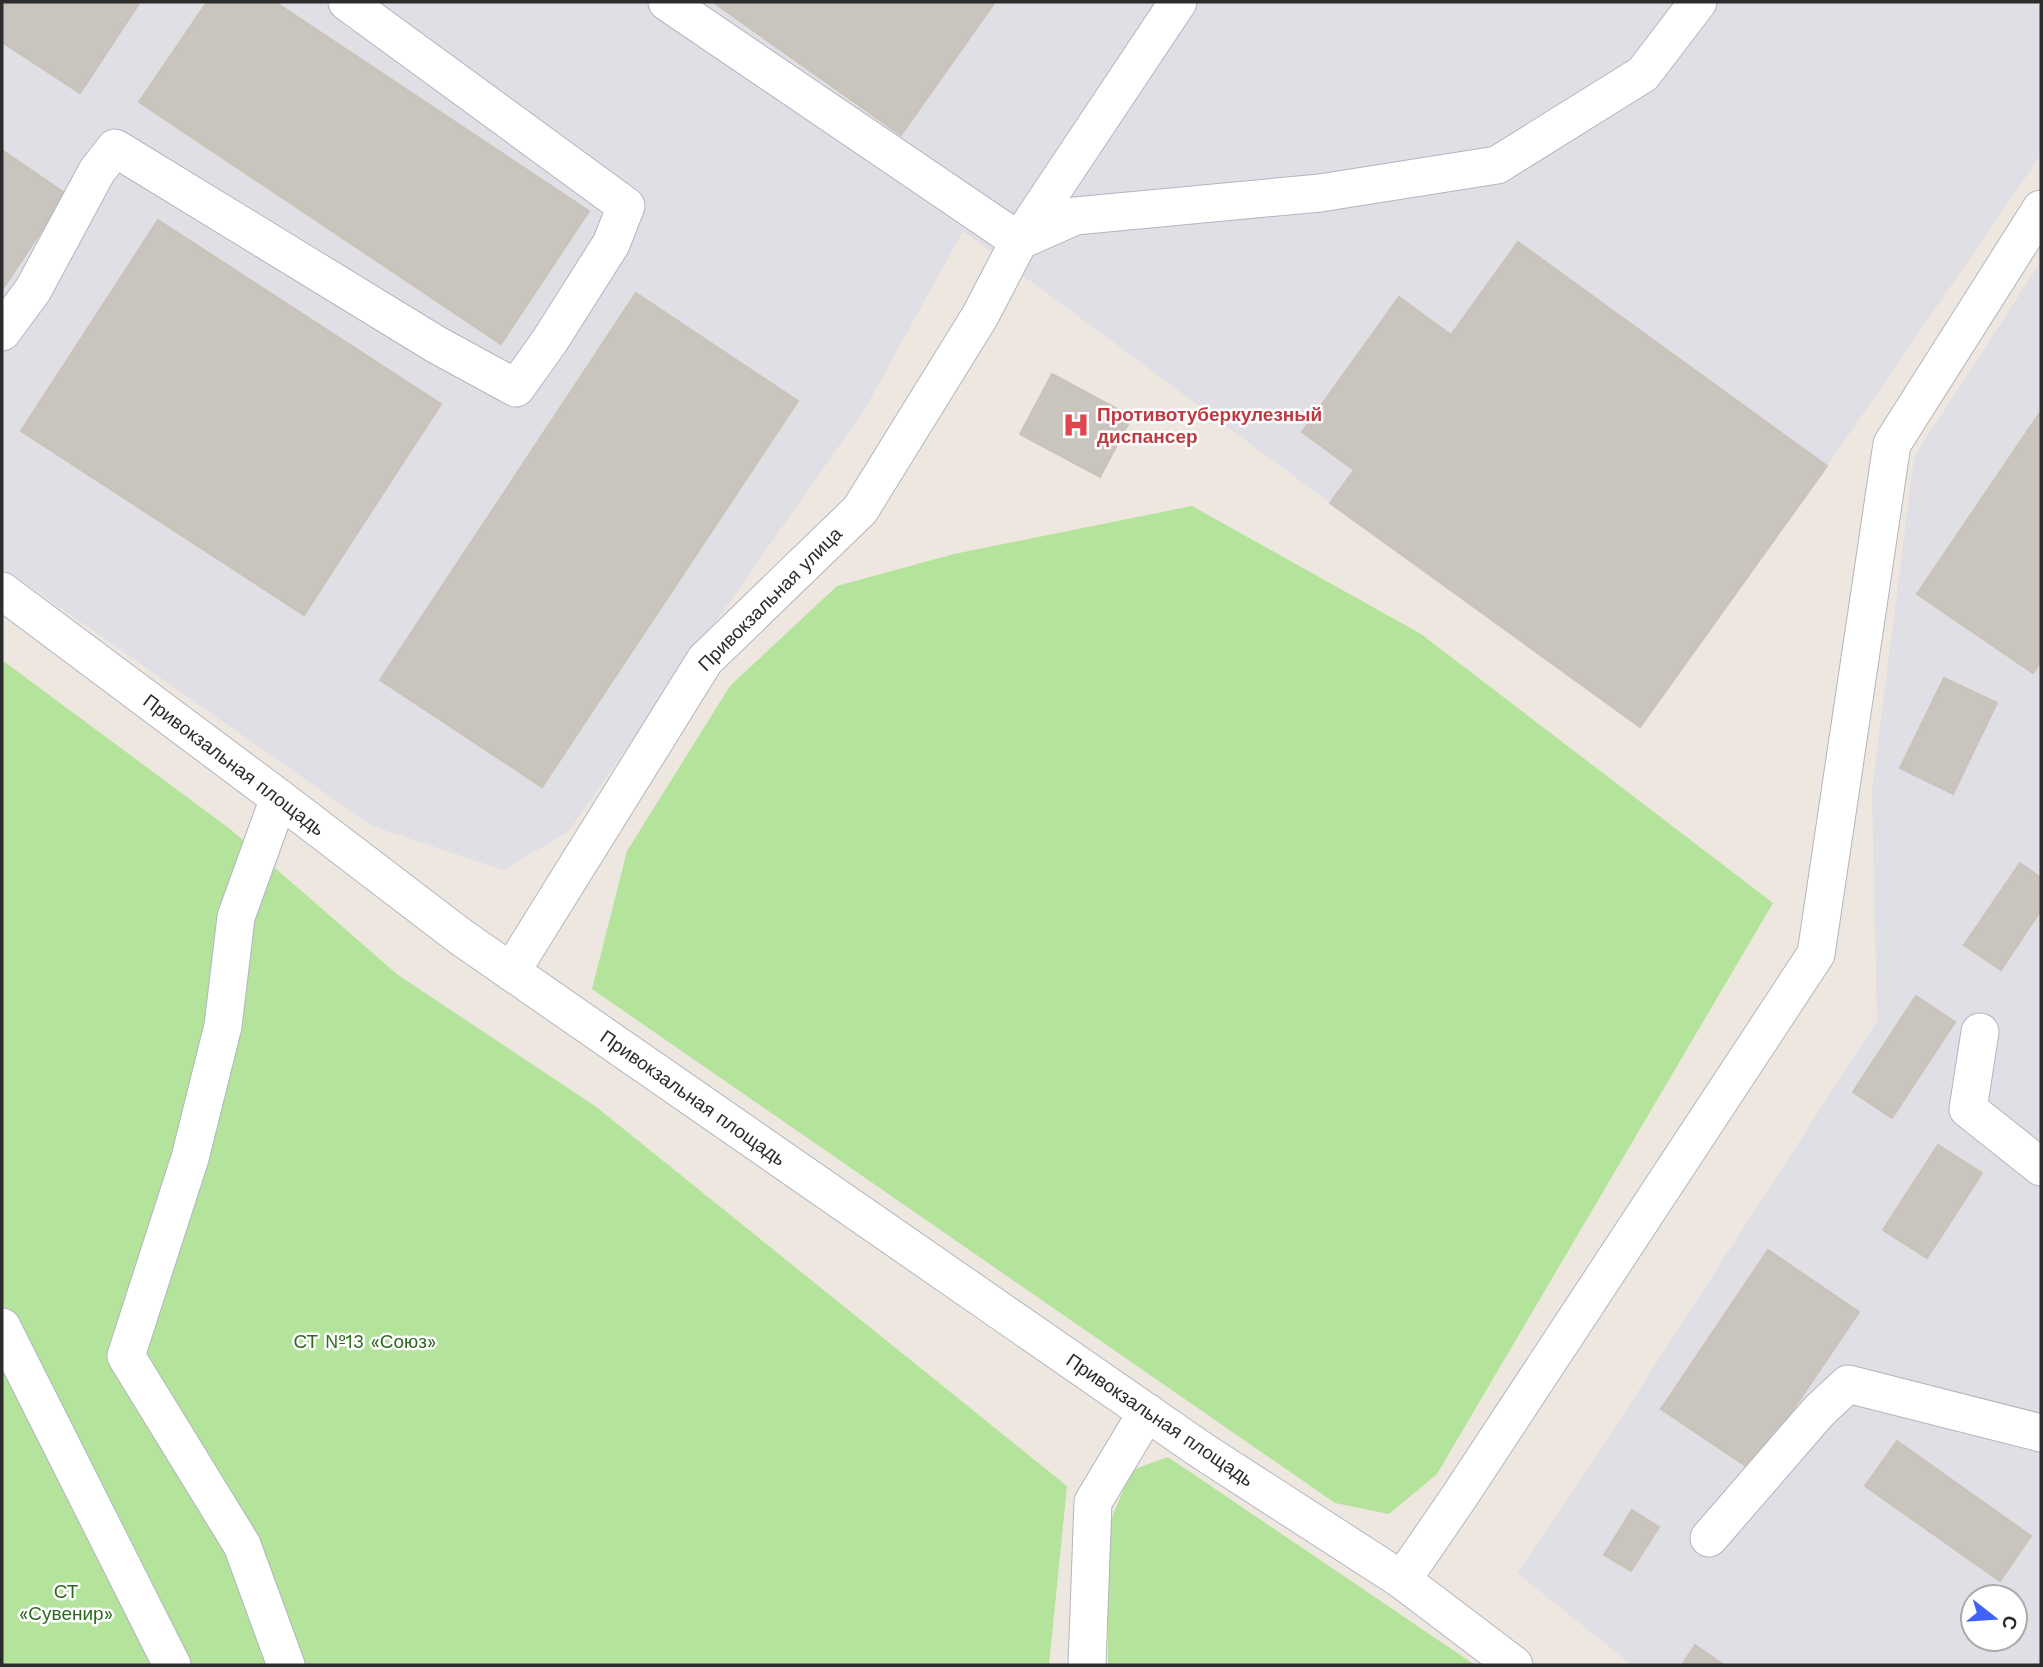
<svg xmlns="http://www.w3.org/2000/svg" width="2043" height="1667" font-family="'Work Sans',sans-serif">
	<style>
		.industrial { fill: #e1dfe6; fill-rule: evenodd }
		.green { fill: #b4e39c }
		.building { fill: #c9c4be; stroke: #c9c3b8; stroke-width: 2 }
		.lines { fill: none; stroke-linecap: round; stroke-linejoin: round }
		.minor-casing { stroke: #b2b5bf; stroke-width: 39 }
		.minor { stroke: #fff; stroke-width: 37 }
		.labels { text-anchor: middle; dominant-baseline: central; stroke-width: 5; stroke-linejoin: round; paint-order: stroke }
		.health-label { font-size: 19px; font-weight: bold; fill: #be3a42; stroke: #fff; text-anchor: start }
		.street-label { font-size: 19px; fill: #2c2c2c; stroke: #fff }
		.park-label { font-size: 19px; fill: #2b6a1c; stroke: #fff }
	</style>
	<rect width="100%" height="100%" fill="#eee7df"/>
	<!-- industrial -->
	<g class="industrial">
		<polygon points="2,2 2035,2 2041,7 2041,155 1827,466 1640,727 1330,503 963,231 865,409 568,832 503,870 372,826 2,567"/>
		<path d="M2041,261V1665H1724L1695,1646L1682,1665H1632L1517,1573L1588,1469L1877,1021L1872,791L1914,457ZM1973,1597H2015V1639H1973Z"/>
	</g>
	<!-- green -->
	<g class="green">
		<polygon points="1192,506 1421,634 1773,903 1437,1474 1389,1514 1335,1503 592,989 627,851 730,686 837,586 954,554"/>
		<polygon points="2,660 230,829 398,975 595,1106 1067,1486 1049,1665 2,1665"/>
		<polygon points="1168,1457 1475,1665 1108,1665 1108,1526 1132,1470"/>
	</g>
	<!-- building -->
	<g class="building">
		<polygon points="2,2 140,2 80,93 2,42"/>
		<polygon points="207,2 275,2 589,211 501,344 139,102"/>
		<polygon points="713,2 995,2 901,135"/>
		<polygon points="2,150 66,194 2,290"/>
		<polygon points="158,220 441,404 304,615 21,431"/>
		<polygon points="1518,242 1827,466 1640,727 1330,503 1354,470 1302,432 1399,297 1451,335"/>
		<polygon points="636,293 798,401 542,787 380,680"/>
		<polygon points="1052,374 1132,417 1100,477 1020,434"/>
		<polygon points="2041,411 2041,661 2033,673 1917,594"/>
		<polygon points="1944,678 1997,703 1953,794 1900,768"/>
		<polygon points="2020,863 2041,878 2041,910 2001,970 1964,945"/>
		<polygon points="1916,996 1955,1022 1892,1118 1853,1092"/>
		<polygon points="1938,1145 1982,1173 1927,1258 1883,1230"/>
		<polygon points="1768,1250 1859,1312 1752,1470 1661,1409"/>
		<polygon points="1897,1441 2031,1536 2000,1581 1865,1486"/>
		<polygon points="1632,1510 1659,1527 1631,1571 1604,1555"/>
		<polygon points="1695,1645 1724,1665 1682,1665"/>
	</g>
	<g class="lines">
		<!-- minor casing -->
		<g class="minor-casing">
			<g id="minor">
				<polyline points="667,2 1019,241 1178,2"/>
				<polyline points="2,332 33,290 97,171 115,148 437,345 516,388 549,342 611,244 626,206 347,2"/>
				<polyline points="2,591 279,798 461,937 1201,1450 1402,1580 1514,1665"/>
				<polyline points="279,798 236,917 223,1026 190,1158 126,1356 242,1545 286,1665"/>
				<polyline points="511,972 705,660 860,510 980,316 1019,241 1075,216 1320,193 1497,165 1643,74 1698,2"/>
				<polyline points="1980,1032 1968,1109 2041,1167"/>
				<polyline points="2,1327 172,1665"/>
				<polyline points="1709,1538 1819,1411 1848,1384 2041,1433"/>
				<polyline points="1402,1580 1459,1497 1816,954 1892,444 2041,209"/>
				<polyline points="1087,1665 1093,1502 1147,1412"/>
			</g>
		</g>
		<!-- minor -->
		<use href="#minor" class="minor"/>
	</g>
	<!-- icons -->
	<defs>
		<g id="hospital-bare" transform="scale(2.1)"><path d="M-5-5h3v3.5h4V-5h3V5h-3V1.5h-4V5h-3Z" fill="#e0444e" stroke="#fff" stroke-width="2.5" paint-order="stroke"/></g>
	</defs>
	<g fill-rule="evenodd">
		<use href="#hospital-bare" x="1076" y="425"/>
	</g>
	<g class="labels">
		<!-- health labels -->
		<g class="health-label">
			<text x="1097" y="414">Противотуберкулезный<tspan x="1097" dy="22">диспансер</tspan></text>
		</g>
		<!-- street labels -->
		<g class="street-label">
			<text transform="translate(770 599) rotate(-45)">Привокзальная улица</text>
			<text transform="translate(234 765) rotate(37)">Привокзальная площадь</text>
			<text transform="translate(693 1098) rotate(35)">Привокзальная площадь</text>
			<text transform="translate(1160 1420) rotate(34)">Привокзальная площадь</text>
		</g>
		<!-- park labels -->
		<g class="park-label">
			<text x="365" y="1341">СТ №13 «Союз»</text>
			<text x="66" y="1591">СТ<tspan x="66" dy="22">«Сувенир»</tspan></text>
		</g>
	</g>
	<!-- border -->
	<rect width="2043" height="1667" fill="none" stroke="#2c2c2c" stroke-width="7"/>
	<!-- north arrow -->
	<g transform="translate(1994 1618) rotate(107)"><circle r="33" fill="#ffffff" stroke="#ababab" stroke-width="2"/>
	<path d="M0-5L12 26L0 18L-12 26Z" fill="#4162f8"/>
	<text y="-10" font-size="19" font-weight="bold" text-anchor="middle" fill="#2c2c2c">С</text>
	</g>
</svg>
